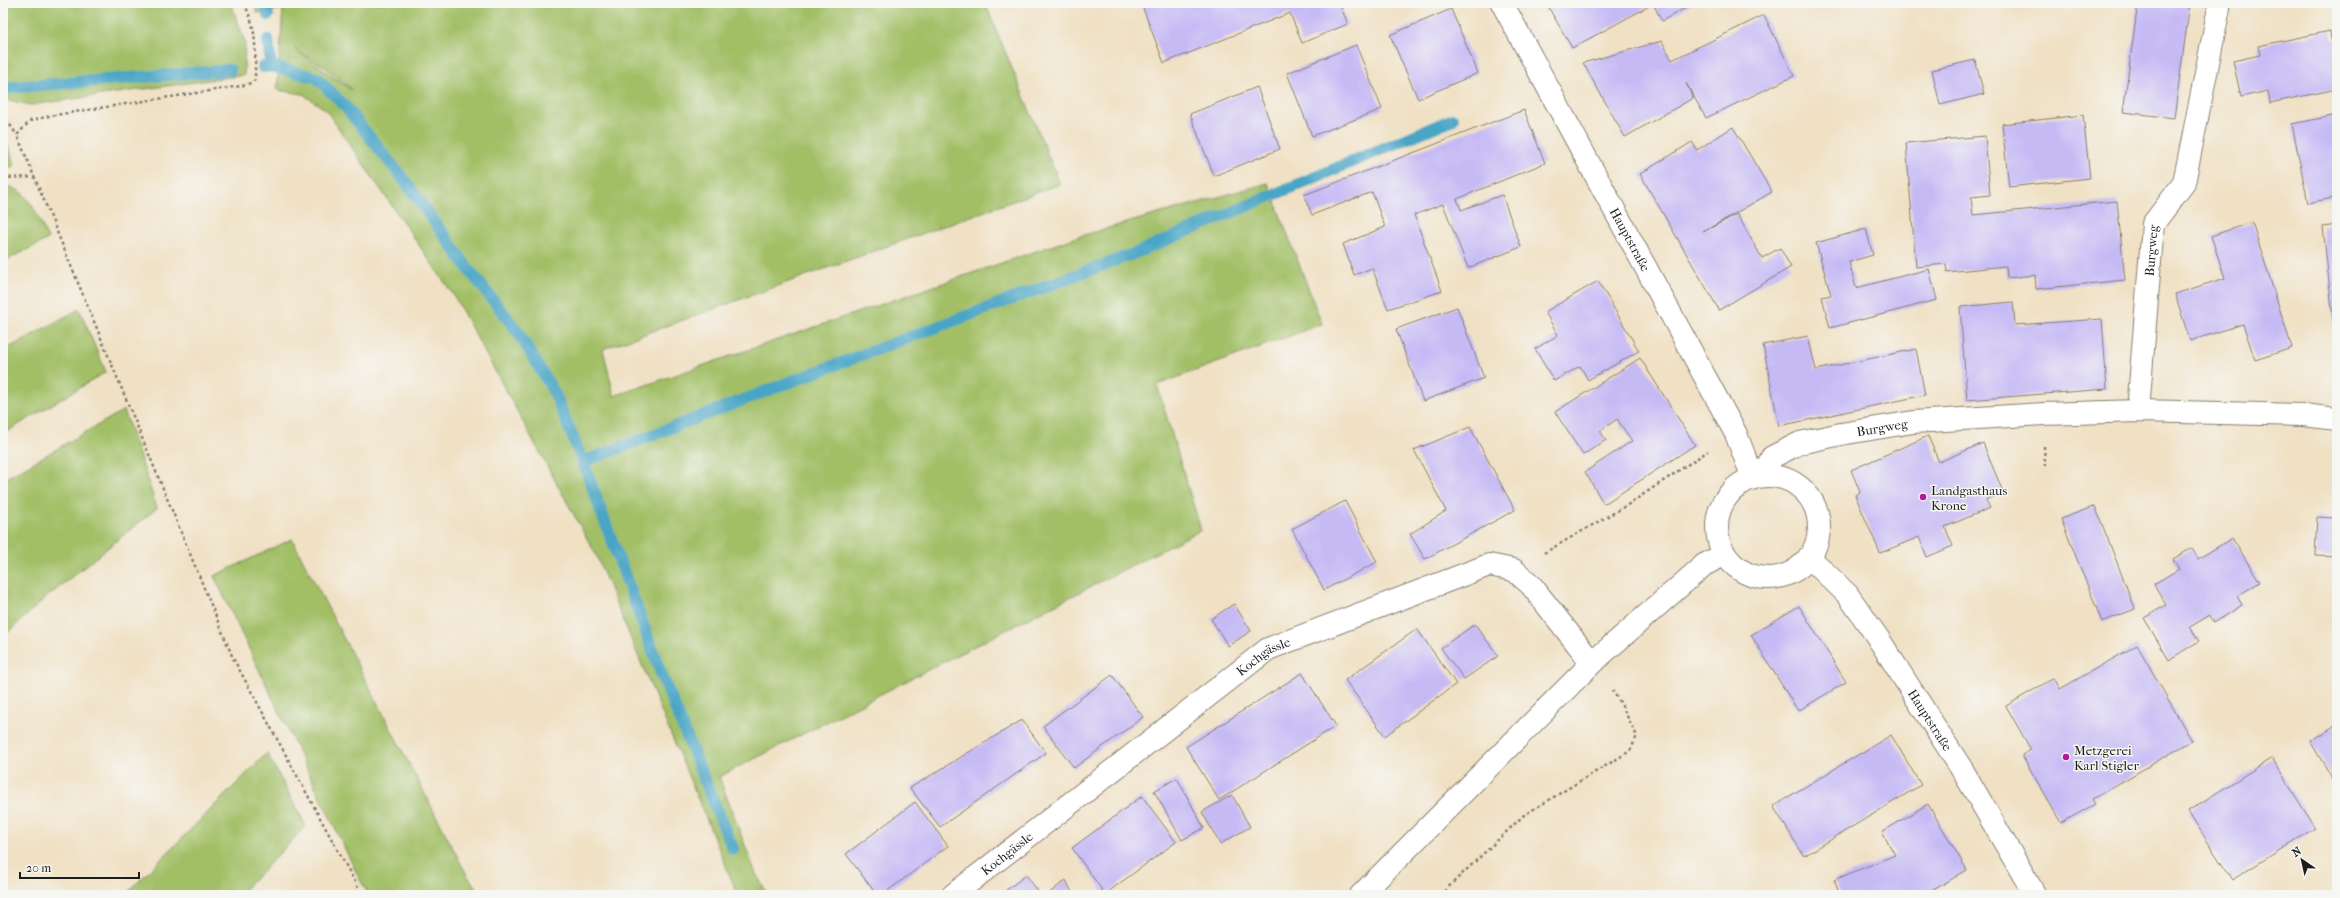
<svg xmlns="http://www.w3.org/2000/svg" width="2340" height="898" font-family="'IM FELL French Canon',serif">
	<style>
		.green { fill: #a2bf66; stroke: #5f6e41; fill-rule: evenodd }
		.lines { fill: none; stroke-linecap: round; stroke-linejoin: round }
		.stream { stroke: #48a5c6; stroke-width: 12 }
		.building { fill: #c6baf5 }
		.minor-casing { stroke: #867e70; stroke-width: 24 }
		.major-casing { stroke: #867e70; stroke-width: 24 }
		.path { stroke: #867e70; stroke-width: 2.5; stroke-dasharray: 3 3; stroke-linecap: butt }
		.minor { stroke: #fff; stroke-width: 22 }
		.major { stroke: #fff; stroke-width: 22 }
		.poi-dot { fill: #b5179e; stroke: #f6f6f2; stroke-width: 1.5 }
		.labels { text-anchor: middle; dominant-baseline: central; stroke-width: 3; stroke-linejoin: round; paint-order: stroke }
		.street-label { font-size: 13px; fill: #1c1c1c; stroke: #f6f6f2 }
		.poi-label { font-size: 13px; fill: #1c1c1c; stroke: #f6f6f2; text-anchor: start }
	</style>
	<rect width="100%" height="100%" fill="#f6f6f2"/>
	<filter id="ink" filterUnits="userSpaceOnUse"><feTurbulence type="fractalNoise" baseFrequency=".025" numOctaves="2"/><feDisplacementMap in="SourceGraphic" scale="8" xChannelSelector="R" yChannelSelector="G"/><feConvolveMatrix kernelMatrix="1 2 1 2 8 2 1 2 1" color-interpolation-filters="sRGB"/></filter>
	<filter id="wash" filterUnits="userSpaceOnUse"><feTurbulence type="fractalNoise" baseFrequency=".012" numOctaves="4" result="noise"/><feDisplacementMap in="SourceGraphic" scale="16" xChannelSelector="R" yChannelSelector="G"/><feGaussianBlur stdDeviation="0.9" result="paint"/><feColorMatrix in="noise" values="0 0 0 0 0 0 0 0 0 0 0 0 0 0 0 0 0 1.4 0 .05"/><feComposite in="paint" operator="in"/></filter>
	<g filter="url(#wash)">
		<rect width="100%" height="100%" fill="#f0e1c5"/>
		<!-- green -->
		<g class="green">
			<polygon points="3,3 231,3 245,42 244,75 31,105 8,100 3,96"/>
			<path d="M254,3H985L1060,184L603,349L614,396L1080,236L1268,183L1322,324L1157,385L1201,530L719,777L756,874L768,895H738L596,555L454,296L326,110L303,94L277,90L283,9L257,13ZM295,49L326,68L351,89H350Z"/>
			<polygon points="3,137 10,149 14,167 3,166"/>
			<path d="M3,186C29,186 39,220 48,239L3,262Z"/>
			<polygon points="79,309 106,372 3,434 3,351"/>
			<polygon points="124,410 157,508 42,601 3,637 3,480"/>
			<polygon points="292,539 467,875 481,895 369,895 359,878 214,576"/>
			<polygon points="267,753 306,826 239,895 125,895"/>
		</g>
		<g class="lines">
			<!-- stream -->
			<g class="stream">
				<polyline points="266,3 268,15"/>
				<polyline points="268,40 271,66"/>
				<polyline points="263,67 271,66 317,78 344,105 405,181 470,271 518,332 555,394 583,462 662,676 733,849"/>
				<polyline points="3,88 230,70"/>
				<polyline points="583,462 787,383 1138,252 1453,119"/>
			</g>
		</g>
		<g id="blocks">
			<!-- building -->
			<g class="building">
				<polygon points="1141,3 1339,3 1348,24 1302,43 1290,13 1164,63"/>
				<polygon points="1546,3 1694,3 1662,21 1653,4 1572,48"/>
				<polygon points="2138,3 2190,3 2174,118 2123,112"/>
				<polygon points="1451,9 1478,73 1418,99 1390,35"/>
				<polygon points="1764,15 1794,76 1706,118 1686,83 1693,98 1625,137 1583,63 1662,41 1672,60"/>
				<polygon points="2330,31 2331,40 2337,39 2337,89 2270,103 2268,91 2241,97 2233,61 2260,55 2258,46"/>
				<polygon points="1356,45 1382,109 1312,136 1287,73"/>
				<polygon points="1975,60 1984,94 1940,105 1932,70"/>
				<polygon points="1257,87 1280,149 1214,176 1190,114"/>
				<polygon points="1524,110 1545,163 1457,199 1461,210 1502,195 1521,247 1468,268 1443,204 1414,215 1442,291 1388,309 1372,268 1354,275 1343,244 1385,227 1372,192 1312,215 1304,195"/>
				<polygon points="2083,115 2090,178 2009,187 2002,124"/>
				<polygon points="2337,115 2337,197 2308,203 2292,124"/>
				<polygon points="1733,127 1772,192 1703,232 1737,214 1762,258 1780,248 1791,267 1719,310 1640,174 1692,142 1697,150"/>
				<polygon points="1985,136 1990,195 1971,197 1973,215 2117,201 2125,280 2036,289 2035,275 2007,278 2006,266 1947,272 1946,264 1916,267 1906,143"/>
				<polygon points="2252,222 2292,348 2255,360 2243,324 2190,341 2175,294 2225,278 2211,236"/>
				<polygon points="2337,225 2337,385 2336,385 2334,328 2323,227"/>
				<polygon points="1866,229 1873,255 1849,262 1856,288 1929,269 1937,300 1830,328 1822,297 1831,295 1816,243"/>
				<polygon points="1598,281 1639,351 1588,380 1580,366 1554,381 1535,349 1558,335 1545,312"/>
				<polygon points="2013,302 2015,325 2102,319 2107,389 1967,400 1960,307"/>
				<polygon points="1457,307 1484,378 1423,401 1396,329"/>
				<polygon points="1808,336 1816,370 1916,349 1925,395 1779,426 1763,345"/>
				<polygon points="1640,358 1695,445 1604,504 1585,472 1632,441 1617,419 1600,431 1606,440 1583,455 1555,412"/>
				<polygon points="1470,427 1515,510 1425,559 1410,534 1446,511 1414,450"/>
				<polygon points="1928,436 1939,462 1983,443 2003,492 1986,500 1990,508 1945,527 1953,546 1927,557 1919,537 1880,553 1855,495 1860,492 1851,470"/>
				<polygon points="2336,491 2337,556 2315,555 2317,517 2334,518"/>
				<polygon points="1345,501 1377,562 1324,590 1292,529"/>
				<polygon points="2095,506 2135,609 2102,622 2061,519"/>
				<polygon points="2232,538 2260,582 2237,596 2242,605 2214,623 2210,615 2190,627 2199,641 2169,660 2144,618 2166,605 2154,584 2179,569 2173,559 2192,548 2198,559"/>
				<polygon points="1234,604 1251,631 1228,646 1211,619"/>
				<polygon points="1799,606 1846,682 1798,711 1751,635"/>
				<polygon points="1475,624 1498,656 1464,679 1441,648"/>
				<polygon points="1417,629 1456,684 1385,736 1345,680"/>
				<polygon points="2137,645 2192,741 2092,799 2095,804 2061,823 2022,755 2031,750 2006,706 2054,678 2060,689"/>
				<polygon points="1302,673 1336,726 1219,800 1186,747"/>
				<polygon points="1112,675 1143,717 1074,768 1043,726"/>
				<polygon points="1022,720 1046,753 940,827 910,788"/>
				<polygon points="2337,724 2337,786 2310,741"/>
				<polygon points="1891,735 1921,785 1804,856 1773,806"/>
				<polygon points="2272,758 2315,828 2232,880 2188,811"/>
				<polygon points="1177,778 1204,828 1182,840 1154,791"/>
				<polygon points="1232,795 1250,827 1220,844 1202,812"/>
				<polygon points="1142,796 1176,842 1105,894 1072,848"/>
				<polygon points="915,802 948,846 882,895 877,895 846,854"/>
				<polygon points="1928,804 1967,870 1925,895 1840,895 1834,880 1895,855 1882,832"/>
				<polygon points="1026,875 1041,895 1000,895"/>
				<polygon points="1066,880 1073,895 1047,895"/>
			</g>
		</g>
	</g>
	<g filter="url(#ink)">
		<use href="#blocks" fill-opacity="0" stroke="#867e70" stroke-width="1"/>
		<g class="lines">
			<!-- minor casing -->
			<g class="minor-casing">
				<g id="minor">
					<path id="s1" d="M1502,3L1736,434L1753,478"/>
					<path id="s2" d="M2138,411L2153,224L2184,183L2219,8L2218,3"/>
					<path id="s3" d="M1763,476L1772,457L1800,443L1841,434L1913,422L2044,414L2138,411L2303,415L2337,419"/>
					<path id="s4" d="M953,895L1268,649L1489,565L1514,570L1531,585L1592,663"/>
				</g>
			</g>
			<!-- major casing -->
			<g class="major-casing">
				<g id="major">
					<circle cx="1768" cy="527" r="51"/>
					<path id="s5" d="M1809,557L1848,595L1878,638L1963,771L2035,895"/>
					<polyline points="1361,895 1592,663 1704,565 1725,554"/>
				</g>
			</g>
			<!-- path -->
			<g class="path">
				<path d="M244,3C258,31 255,49 255,80L247,85L49,116L30,121L17,135L233,658L362,895"/>
				<polyline points="3,115 17,135"/>
				<polyline points="3,178 34,177"/>
				<polyline points="2044,446 2045,466"/>
				<polyline points="1544,553 1629,504 1708,451"/>
				<polyline points="1440,895 1524,815 1630,751 1637,736 1620,702 1612,690"/>
			</g>
			<!-- minor -->
			<use href="#minor" class="minor"/>
			<!-- major -->
			<use href="#major" class="major"/>
		</g>
	</g>
	<!-- markers -->
	<g class="poi-dot">
		<circle cx="1923" cy="497" r="4"/>
		<circle cx="2066" cy="757" r="4"/>
	</g>
	<g class="labels">
		<!-- street labels -->
		<g class="street-label">
			<text stroke="none"><textPath href="#s1" startOffset="269">Hauptstraße</textPath></text>
			<text stroke="none"><textPath href="#s2" startOffset="161">Burgweg</textPath></text>
			<text stroke="none"><textPath href="#s3" startOffset="136">Burgweg</textPath></text>
			<text stroke="none"><textPath href="#s4" startOffset="392">Kochgässle</textPath></text>
			<text stroke="none"><textPath href="#s5" startOffset="204">Hauptstraße</textPath></text>
			<text stroke="none"><textPath href="#s4" startOffset="68">Kochgässle</textPath></text>
		</g>
		<!-- poi labels -->
		<g class="poi-label">
			<text x="1931" y="490">Landgasthaus<tspan x="1931" dy="15">Krone</tspan></text>
			<text x="2074" y="750">Metzgerei<tspan x="2074" dy="15">Karl Stigler</tspan></text>
		</g>
	</g>
	<!-- margin -->
	<rect width="2340" height="898" fill="none" stroke="#f6f6f2" stroke-width="16"/>
	<!-- north arrow -->
	<g transform="translate(2302 860) rotate(326)" stroke="#f6f6f2" stroke-width="3" paint-order="stroke">
	<path d="M0-3L7 15L0 10L-7 15Z" fill="#1c1c1c"/>
	<text y="-6" font-size="11" font-weight="bold" text-anchor="middle" fill="#1c1c1c">N</text>
	</g>
	<!-- scale -->
	<path d="M20 872v6h119v-6" fill="none" stroke="#1c1c1c" stroke-width="2"/>
	<text x="26" y="872" font-size="12" fill="#1c1c1c" stroke="#f6f6f2" stroke-width="3" paint-order="stroke">20 m</text>
</svg>
